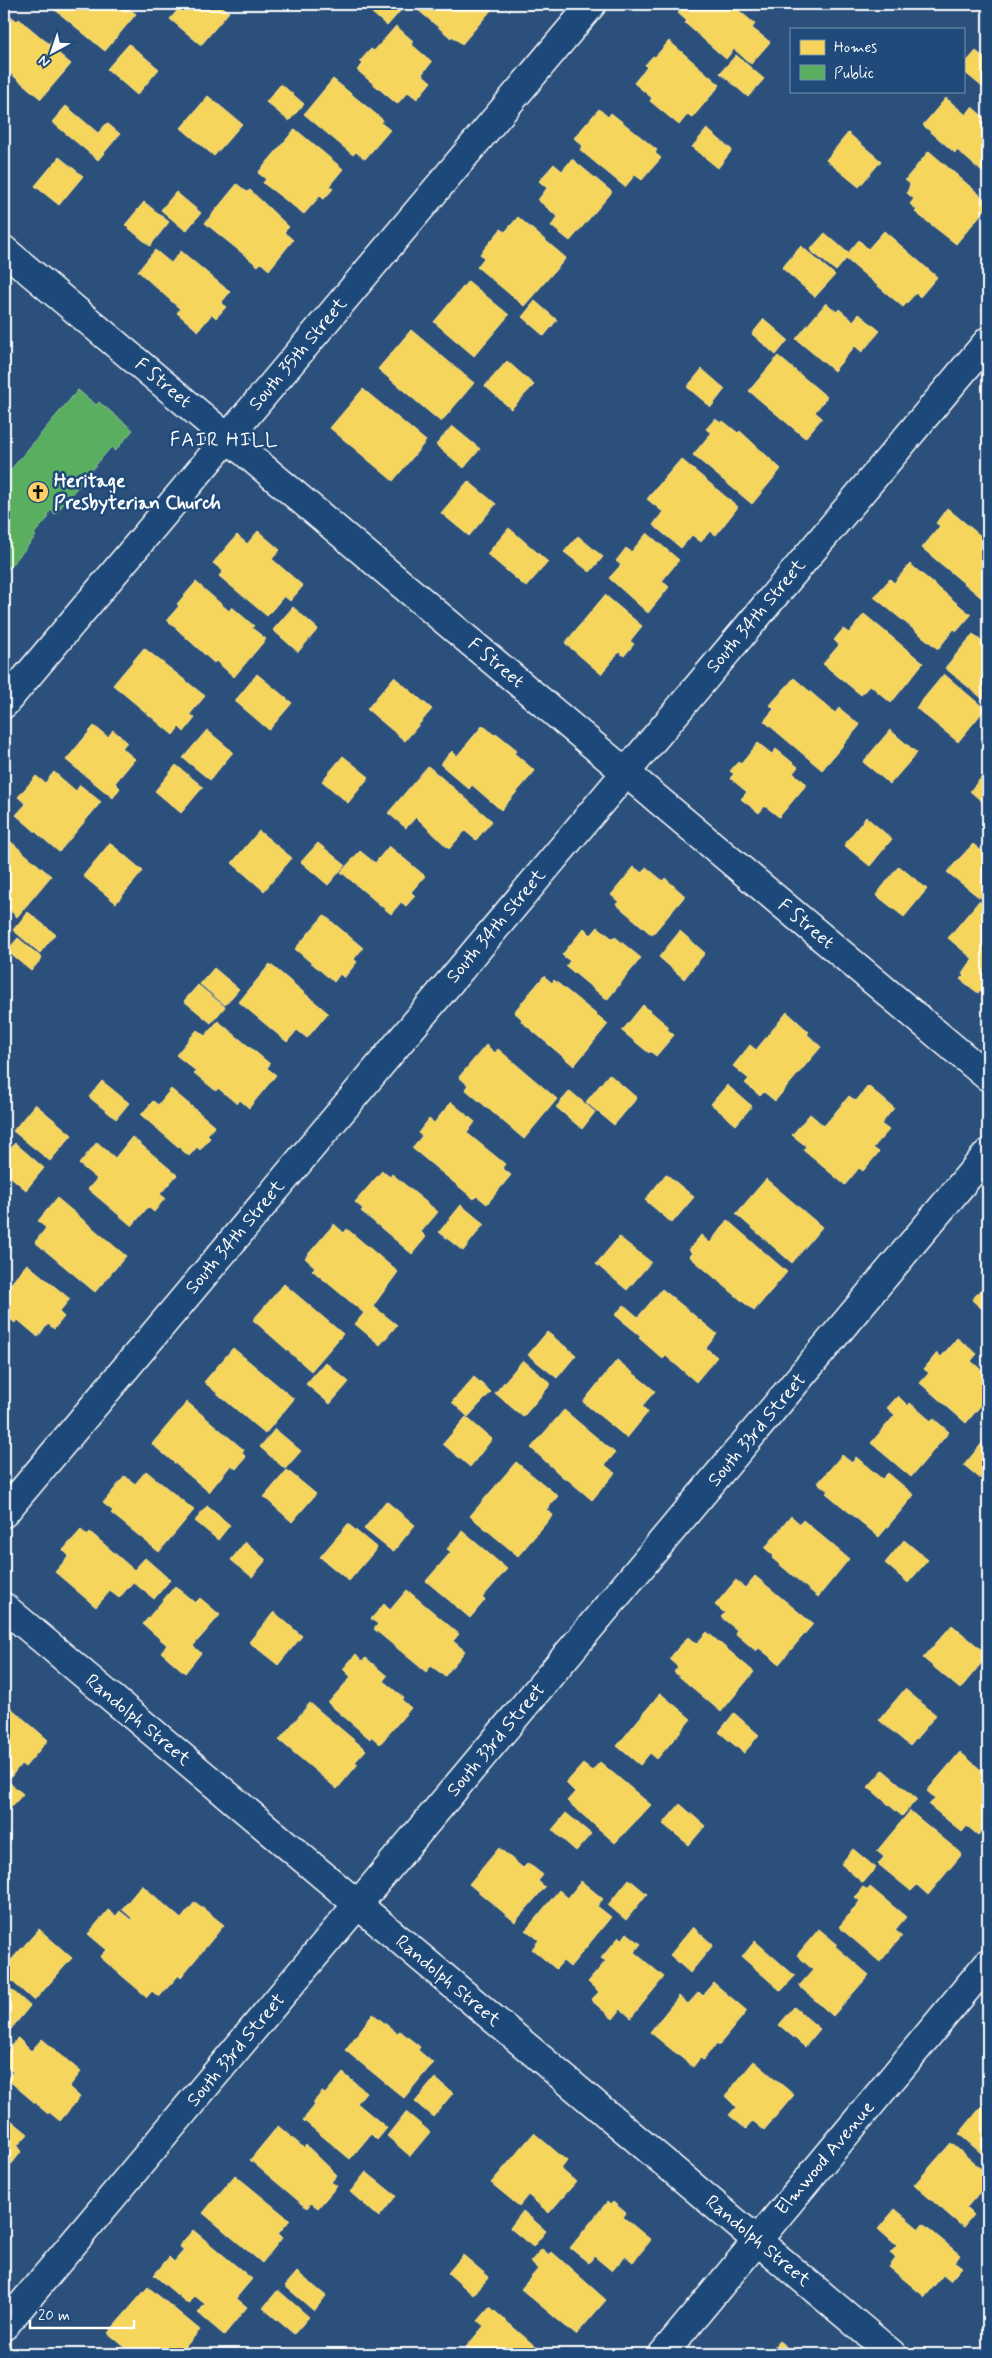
<svg xmlns="http://www.w3.org/2000/svg" width="992" height="2358" font-family="Mynerve,sans-serif">
	<style>
		.homes { fill: #f6d55c; stroke: #f9e28d }
		.public { fill: #5aae61; stroke: #8cc690 }
		.lines { fill: none; stroke-linecap: round; stroke-linejoin: round }
		.street-casing { stroke: #fff; stroke-width: 31 }
		.secondary-casing { stroke: #fff; stroke-width: 31 }
		.street { stroke: #1f4a7a; stroke-width: 28 }
		.secondary { stroke: #1f4a7a; stroke-width: 28 }
		.labels { text-anchor: middle; dominant-baseline: central; stroke-width: 5; stroke-linejoin: round; paint-order: stroke }
		.street-label { font-size: 19px; fill: #fff; stroke: #1f4a7a }
		.poi-label { font-size: 19px; font-weight: bold; fill: #fff; stroke: #1f4a7a; text-anchor: start }
		.neighbourhood-label { font-size: 20px; letter-spacing: 1px; fill: #fff; stroke: #1f4a7a }
	</style>
	<rect width="100%" height="100%" fill="#2c507c"/>
	<filter id="ink" filterUnits="userSpaceOnUse"><feTurbulence type="fractalNoise" baseFrequency=".02" numOctaves="2"/><feDisplacementMap in="SourceGraphic" scale="10" xChannelSelector="R" yChannelSelector="G"/><feConvolveMatrix kernelMatrix="1 2 1 2 8 2 1 2 1" color-interpolation-filters="sRGB"/></filter>
	<g filter="url(#ink)">
		<!-- homes -->
		<g class="homes">
			<polygon points="48,4 123,4 136,14 105,51"/>
			<polygon points="183,4 219,4 229,12 201,45 170,19"/>
			<polygon points="362,4 396,4 402,9 387,26"/>
			<polygon points="411,4 488,4 493,8 462,44 452,36 451,38"/>
			<polygon points="686,4 731,4 755,24 752,28 770,42 751,64 734,49 726,59 685,23 687,21 678,13"/>
			<polygon points="8,14 17,21 19,19 49,44 53,38 62,46 57,52 71,64 41,99 4,68 4,19"/>
			<polygon points="396,26 413,41 411,44 432,62 422,74 431,82 417,99 408,92 397,104 357,70 363,64 360,61 371,49 374,51"/>
			<polygon points="669,41 720,85 692,118 688,114 679,125 650,101 652,98 634,83 647,67 645,65 653,56 655,57"/>
			<polygon points="129,44 159,69 137,95 107,69"/>
			<polygon points="976,51 988,61 988,87 986,90 963,71 963,66"/>
			<polygon points="736,55 764,79 748,97 720,73"/>
			<polygon points="333,79 383,120 381,123 390,130 365,159 356,152 353,155 304,114"/>
			<polygon points="281,84 304,104 289,121 266,102"/>
			<polygon points="208,96 242,124 214,156 181,128"/>
			<polygon points="946,98 966,115 972,107 988,121 988,177 957,150 955,153 923,125"/>
			<polygon points="66,106 98,133 107,123 120,134 98,160 52,122"/>
			<polygon points="599,109 608,117 611,113 657,150 655,153 661,158 642,180 635,175 625,187 580,150 583,146 574,138"/>
			<polygon points="295,129 343,169 329,186 333,189 324,199 320,196 304,214 263,183 266,179 258,173"/>
			<polygon points="707,129 732,150 718,168 692,147"/>
			<polygon points="848,133 881,161 859,187 826,160"/>
			<polygon points="929,151 988,202 988,206 956,244 915,212 917,210 910,204 914,199 907,193 910,184 905,180"/>
			<polygon points="59,157 83,176 59,205 35,186"/>
			<polygon points="572,159 612,192 570,241 551,226 558,217 538,200 547,188 539,181 554,164 562,171"/>
			<polygon points="237,184 247,192 250,190 289,227 284,232 293,240 269,270 261,263 258,266 205,223"/>
			<polygon points="176,192 201,213 186,231 161,210"/>
			<polygon points="144,202 169,222 150,246 125,225"/>
			<polygon points="518,217 566,258 524,306 477,267 484,258 480,254 501,229 505,232"/>
			<polygon points="884,231 937,277 920,297 916,293 903,307 846,259 836,271 810,250 825,233 848,253 859,240 868,249"/>
			<polygon points="801,246 835,275 815,297 782,268"/>
			<polygon points="155,250 171,263 181,251 230,292 221,303 226,307 216,318 212,314 198,331 177,313 180,309 138,271"/>
			<polygon points="468,281 509,315 474,356 434,322"/>
			<polygon points="535,301 557,320 544,336 522,317"/>
			<polygon points="826,303 837,312 839,309 853,321 859,314 880,331 862,352 855,346 834,371 796,339"/>
			<polygon points="764,319 788,340 776,355 752,334"/>
			<polygon points="411,330 474,383 441,422 378,369"/>
			<polygon points="778,356 827,397 815,412 822,418 805,438 749,391"/>
			<polygon points="507,361 534,385 511,409 485,386"/>
			<polygon points="702,369 725,389 711,407 687,387"/>
			<polygon points="363,389 426,441 393,481 330,428"/>
			<polygon points="715,419 721,423 723,421 738,433 740,431 781,469 752,504 693,455 711,433 706,429"/>
			<polygon points="452,426 480,449 464,468 436,445"/>
			<polygon points="681,459 738,507 716,535 710,531 701,542 692,535 681,548 653,525 663,512 647,499"/>
			<polygon points="468,481 496,504 469,536 441,513"/>
			<polygon points="947,508 988,542 988,592 983,599 922,548 940,526 936,523"/>
			<polygon points="509,528 548,562 526,587 487,554"/>
			<polygon points="258,531 280,550 272,559 303,586 290,601 284,596 267,616 219,576 223,571 213,563 237,535 247,544"/>
			<polygon points="647,533 679,560 662,581 669,587 648,613 609,578 621,565 616,561 626,548 631,552"/>
			<polygon points="578,536 603,557 590,572 564,552"/>
			<polygon points="910,564 971,615 957,631 954,629 938,649 874,597 890,579 894,583"/>
			<polygon points="196,582 229,611 232,607 254,626 252,628 266,639 234,677 216,661 214,663 167,620 179,606 177,604"/>
			<polygon points="605,595 642,626 630,641 634,644 624,656 619,652 601,674 565,643"/>
			<polygon points="293,607 318,629 298,652 273,630"/>
			<polygon points="864,614 923,663 891,703 870,685 861,695 823,664 839,645 834,640 843,629 849,633"/>
			<polygon points="973,634 988,647 988,693 983,699 945,668"/>
			<polygon points="144,648 205,696 190,714 195,718 184,732 179,727 173,735 113,685"/>
			<polygon points="257,674 292,703 269,730 235,701"/>
			<polygon points="944,674 985,709 958,742 916,708"/>
			<polygon points="394,677 432,709 405,741 367,709"/>
			<polygon points="794,678 835,713 839,708 860,725 822,770 764,721 774,709 770,705"/>
			<polygon points="483,725 494,735 496,733 517,750 514,753 535,771 501,810 472,785 469,789 440,764 452,751 457,756"/>
			<polygon points="94,726 108,737 113,730 127,742 122,748 135,759 115,783 120,788 113,798 66,760"/>
			<polygon points="207,730 233,752 210,780 183,758"/>
			<polygon points="890,730 917,753 890,784 863,762"/>
			<polygon points="758,743 772,754 776,749 798,767 793,773 807,784 779,817 765,806 759,813 741,799 747,792 730,778 734,774 730,771 738,762 741,764"/>
			<polygon points="343,756 369,777 348,803 322,781"/>
			<polygon points="176,765 203,787 181,813 155,791"/>
			<polygon points="428,766 492,821 476,840 465,831 449,849 416,817 406,828 388,813"/>
			<polygon points="988,770 988,807 970,791"/>
			<polygon points="54,772 76,791 80,785 101,802 59,852 16,815 26,804 18,797 36,776 45,783"/>
			<polygon points="866,817 892,839 870,866 844,845"/>
			<polygon points="259,831 292,858 264,891 232,863"/>
			<polygon points="4,836 51,876 17,917 4,905"/>
			<polygon points="110,843 143,871 116,903 83,876"/>
			<polygon points="318,843 345,865 328,885 301,862"/>
			<polygon points="973,844 988,856 988,887 980,898 947,872"/>
			<polygon points="389,846 425,876 411,892 415,896 406,906 401,902 391,914 341,872 360,851 375,863"/>
			<polygon points="899,866 927,889 904,917 876,895"/>
			<polygon points="634,867 642,873 646,867 663,881 665,878 685,896 652,935 616,904 619,902 611,895"/>
			<polygon points="979,901 988,908 988,996 980,990 978,993 960,979 964,975 962,974 973,959 948,938"/>
			<polygon points="28,912 55,934 40,953 13,930"/>
			<polygon points="324,915 363,948 354,959 357,962 344,978 340,974 334,982 295,949"/>
			<polygon points="598,927 613,939 615,937 641,958 607,1000 566,966 570,961 562,955 584,928 591,935"/>
			<polygon points="680,931 705,953 684,979 659,957"/>
			<polygon points="18,938 42,958 31,971 7,951"/>
			<polygon points="270,964 328,1013 307,1038 297,1030 287,1042 239,1002"/>
			<polygon points="214,968 239,989 225,1005 200,984"/>
			<polygon points="544,976 552,983 554,980 608,1024 574,1066 521,1021 522,1019 514,1012"/>
			<polygon points="198,985 225,1007 211,1023 184,1001"/>
			<polygon points="643,1005 669,1027 667,1029 674,1035 656,1056 650,1051 649,1053 622,1031"/>
			<polygon points="787,1012 809,1032 807,1034 821,1047 775,1101 764,1092 760,1096 745,1083 749,1079 733,1066 750,1045 756,1050"/>
			<polygon points="218,1021 270,1064 267,1068 276,1075 249,1108 240,1100 237,1104 218,1088 216,1091 194,1073 196,1071 176,1055 197,1030 205,1036"/>
			<polygon points="486,1045 495,1053 498,1049 557,1099 524,1139 465,1089 468,1085 459,1077"/>
			<polygon points="609,1074 637,1098 614,1125 586,1102"/>
			<polygon points="102,1081 129,1103 116,1119 89,1097"/>
			<polygon points="727,1085 752,1106 736,1125 711,1104"/>
			<polygon points="868,1086 894,1108 881,1124 889,1130 873,1148 879,1152 863,1171 859,1168 845,1185 803,1150 806,1146 792,1135 810,1114 824,1126 849,1096 856,1101"/>
			<polygon points="171,1089 215,1126 207,1135 210,1138 200,1150 197,1147 189,1156 141,1115 153,1101 158,1105"/>
			<polygon points="570,1091 595,1112 582,1129 556,1107"/>
			<polygon points="451,1102 475,1122 467,1133 505,1164 502,1168 511,1175 487,1204 477,1196 474,1199 412,1148 422,1136 418,1133 429,1119 434,1123"/>
			<polygon points="35,1104 72,1135 50,1161 13,1131"/>
			<polygon points="132,1137 177,1175 160,1194 165,1198 154,1212 148,1207 132,1226 88,1189 97,1179 79,1164 97,1142 115,1158"/>
			<polygon points="15,1143 44,1168 26,1190 4,1171 4,1157"/>
			<polygon points="382,1171 390,1177 392,1174 438,1212 421,1232 426,1237 412,1254 361,1211 363,1209 355,1202"/>
			<polygon points="666,1174 694,1197 672,1223 645,1200"/>
			<polygon points="766,1179 822,1227 792,1263 736,1214"/>
			<polygon points="57,1198 126,1256 95,1292 35,1242 46,1228 38,1221"/>
			<polygon points="461,1205 484,1224 463,1251 439,1232"/>
			<polygon points="727,1220 787,1272 754,1311 689,1256 692,1253 689,1250 701,1235 710,1243"/>
			<polygon points="334,1224 344,1233 347,1229 398,1272 373,1306 397,1325 380,1345 355,1324 364,1313 312,1270 315,1267 305,1258"/>
			<polygon points="619,1237 651,1262 627,1290 596,1264"/>
			<polygon points="27,1264 70,1299 59,1312 64,1317 54,1329 48,1324 38,1337 18,1320 15,1323 4,1314 4,1292"/>
			<polygon points="988,1281 988,1314 972,1300"/>
			<polygon points="284,1284 343,1334 311,1371 253,1320"/>
			<polygon points="662,1289 717,1334 706,1348 717,1357 696,1382 666,1356 663,1359 639,1338 641,1336 615,1315 624,1305 638,1317"/>
			<polygon points="547,1332 576,1355 557,1378 528,1355"/>
			<polygon points="957,1338 977,1354 971,1361 988,1376 988,1399 987,1398 966,1423 920,1383 929,1373 924,1369 937,1353 941,1357"/>
			<polygon points="233,1348 294,1399 265,1434 204,1382"/>
			<polygon points="523,1360 551,1384 523,1417 495,1393"/>
			<polygon points="617,1360 655,1391 642,1406 648,1412 627,1438 583,1402"/>
			<polygon points="325,1362 349,1382 330,1404 306,1384"/>
			<polygon points="474,1377 491,1392 468,1417 452,1402"/>
			<polygon points="898,1396 908,1406 910,1403 931,1421 934,1419 949,1432 911,1477 871,1443 895,1415 887,1408"/>
			<polygon points="187,1402 244,1450 242,1453 246,1457 236,1469 231,1465 209,1492 152,1444"/>
			<polygon points="564,1410 615,1453 605,1465 615,1473 592,1500 567,1479 566,1480 531,1448"/>
			<polygon points="466,1417 492,1439 470,1467 443,1444"/>
			<polygon points="275,1429 301,1451 285,1469 260,1447"/>
			<polygon points="984,1441 988,1444 988,1485 964,1465"/>
			<polygon points="842,1455 852,1463 856,1457 882,1479 888,1473 914,1495 879,1537 826,1493 828,1491 818,1483"/>
			<polygon points="516,1462 558,1496 546,1510 553,1515 518,1556 470,1516"/>
			<polygon points="287,1470 316,1494 292,1522 264,1497"/>
			<polygon points="146,1471 194,1510 159,1552 111,1513 113,1511 103,1503 125,1476 135,1484"/>
			<polygon points="386,1501 415,1525 393,1552 364,1529"/>
			<polygon points="207,1506 230,1525 218,1540 195,1521"/>
			<polygon points="791,1516 800,1524 803,1520 849,1559 818,1597 772,1558 774,1556 765,1548"/>
			<polygon points="348,1524 377,1548 349,1581 320,1557"/>
			<polygon points="81,1530 87,1535 90,1532 134,1570 145,1558 170,1580 154,1599 133,1582 119,1598 110,1591 96,1607 55,1572 69,1556 63,1550"/>
			<polygon points="462,1531 507,1569 482,1598 485,1600 470,1618 426,1581 451,1552 447,1549"/>
			<polygon points="904,1540 928,1560 908,1583 885,1563"/>
			<polygon points="245,1542 266,1560 252,1577 231,1560"/>
			<polygon points="755,1576 813,1624 779,1664 759,1648 756,1651 735,1633 737,1630 721,1617 725,1613 715,1605 736,1580 745,1588"/>
			<polygon points="175,1586 195,1603 200,1598 220,1615 193,1646 201,1653 185,1673 161,1652 167,1645 143,1624"/>
			<polygon points="407,1590 459,1634 453,1641 465,1651 445,1676 431,1666 426,1672 374,1629 378,1624 371,1619 384,1604 390,1610"/>
			<polygon points="274,1612 302,1636 278,1665 249,1642"/>
			<polygon points="952,1625 988,1655 960,1689 923,1658"/>
			<polygon points="707,1632 754,1672 721,1712 674,1672 678,1667 669,1659 688,1637 696,1644"/>
			<polygon points="356,1654 362,1661 366,1658 387,1676 383,1681 404,1698 402,1700 411,1708 380,1744 371,1736 370,1739 328,1703 351,1677 343,1669"/>
			<polygon points="905,1689 936,1715 910,1746 879,1720"/>
			<polygon points="660,1693 691,1719 657,1759 650,1753 640,1765 617,1746"/>
			<polygon points="4,1702 48,1740 25,1767 21,1764 10,1778 4,1773"/>
			<polygon points="310,1703 366,1750 355,1762 358,1764 337,1789 279,1740"/>
			<polygon points="734,1713 759,1735 744,1753 719,1732"/>
			<polygon points="960,1752 988,1776 988,1823 978,1835 967,1826 962,1832 929,1805 935,1798 927,1791"/>
			<polygon points="600,1762 651,1805 615,1843 567,1801 575,1792 566,1783 583,1764 592,1771"/>
			<polygon points="883,1770 917,1799 902,1816 868,1787"/>
			<polygon points="4,1778 23,1794 8,1811 4,1807"/>
			<polygon points="680,1804 705,1826 689,1845 663,1824"/>
			<polygon points="910,1811 962,1854 928,1895 917,1885 911,1891 878,1864 884,1857 877,1851"/>
			<polygon points="566,1813 591,1834 576,1851 552,1830"/>
			<polygon points="499,1848 523,1868 528,1863 543,1875 538,1881 545,1887 515,1922 469,1884"/>
			<polygon points="853,1849 876,1868 863,1883 841,1864"/>
			<polygon points="629,1879 647,1894 626,1920 608,1905"/>
			<polygon points="581,1881 603,1899 597,1906 611,1917 570,1967 563,1961 556,1969 532,1949 539,1940 526,1930 559,1890 568,1898"/>
			<polygon points="142,1885 181,1919 195,1902 224,1925 181,1977 179,1975 159,1997 152,1991 147,1997 100,1957 107,1950 88,1934 108,1910 116,1916 120,1911 131,1920 132,1918 122,1909"/>
			<polygon points="863,1887 868,1890 870,1887 906,1917 895,1930 902,1936 880,1962 839,1927 860,1901 855,1897"/>
			<polygon points="693,1927 713,1945 690,1973 670,1955"/>
			<polygon points="39,1929 72,1958 34,2001 4,1974 4,1968"/>
			<polygon points="819,1929 837,1944 835,1946 869,1975 833,2016 799,1986 813,1970 797,1955"/>
			<polygon points="627,1933 641,1944 634,1952 664,1977 631,2018 621,2009 613,2019 591,2000 599,1992 588,1982 606,1961 601,1958 619,1937 622,1940"/>
			<polygon points="755,1941 795,1976 781,1991 742,1957"/>
			<polygon points="4,1983 30,2006 6,2035 4,2033"/>
			<polygon points="714,1983 747,2011 719,2045 717,2043 703,2060 700,2058 693,2067 650,2032 679,1996 688,2004 699,1992 703,1996"/>
			<polygon points="794,2007 820,2029 805,2047 779,2025"/>
			<polygon points="373,2014 397,2033 400,2031 420,2047 418,2050 433,2063 404,2098 345,2050"/>
			<polygon points="18,2038 31,2051 42,2039 81,2072 69,2087 80,2097 60,2121 49,2112 48,2114 7,2079 13,2072 4,2065 4,2054"/>
			<polygon points="754,2061 794,2095 764,2130 753,2121 746,2129 729,2115 736,2107 725,2096"/>
			<polygon points="343,2073 366,2092 357,2103 387,2128 377,2140 371,2134 350,2159 303,2120 315,2105 313,2103 322,2092 325,2094"/>
			<polygon points="435,2078 453,2093 433,2117 415,2102"/>
			<polygon points="986,2101 988,2103 988,2159 959,2134"/>
			<polygon points="4,2109 9,2113 6,2116 28,2134 17,2146 21,2152 7,2170 4,2168"/>
			<polygon points="406,2112 430,2132 410,2156 387,2136"/>
			<polygon points="278,2126 304,2148 306,2145 337,2175 331,2182 337,2186 318,2208 311,2203 307,2208 250,2160"/>
			<polygon points="534,2133 567,2161 561,2169 576,2182 549,2213 528,2195 519,2206 491,2183"/>
			<polygon points="951,2143 988,2175 988,2183 966,2208 973,2215 963,2227 914,2185"/>
			<polygon points="366,2172 396,2196 379,2217 350,2192"/>
			<polygon points="235,2175 290,2220 278,2234 282,2238 262,2263 203,2213"/>
			<polygon points="607,2202 610,2205 613,2202 626,2213 623,2217 651,2240 633,2262 625,2256 612,2271 594,2256 589,2263 570,2248"/>
			<polygon points="895,2209 919,2229 923,2224 960,2255 955,2262 962,2267 950,2281 943,2275 925,2297 889,2267 896,2258 890,2253 897,2246 878,2229"/>
			<polygon points="523,2211 546,2231 533,2247 510,2228"/>
			<polygon points="193,2230 252,2279 236,2298 247,2307 224,2335 198,2313 205,2304 195,2296 188,2304 154,2275 169,2257 174,2262 184,2250 179,2246"/>
			<polygon points="542,2249 549,2255 552,2252 606,2300 576,2335 521,2289 538,2269 530,2262"/>
			<polygon points="463,2255 489,2277 473,2295 448,2273"/>
			<polygon points="297,2272 326,2296 314,2311 285,2286"/>
			<polygon points="148,2287 200,2330 179,2354 133,2354 108,2333"/>
			<polygon points="278,2290 309,2317 294,2334 263,2308"/>
			<polygon points="490,2307 544,2354 474,2354 466,2347 484,2326 478,2321"/>
			<polygon points="779,2341 795,2354 768,2354"/>
		</g>
		<!-- public -->
		<polygon class="public" points="78,390 96,405 99,402 133,430 115,451 111,447 55,514 51,510 47,515 49,517 34,534 36,536 4,574 4,472 7,474"/>
		<g class="lines">
			<!-- street casing -->
			<g class="street-casing">
				<g id="street">
					<polyline points="4,250 988,1077"/>
					<polyline points="4,704 592,4"/>
					<polyline points="4,1513 988,341"/>
					<polyline points="663,2354 988,1963"/>
				</g>
			</g>
			<!-- secondary casing -->
			<g class="secondary-casing">
				<g id="secondary">
					<polyline points="4,1607 892,2354"/>
					<polyline points="4,2326 988,1153"/>
				</g>
			</g>
			<!-- street -->
			<use href="#street" class="street"/>
			<!-- secondary -->
			<use href="#secondary" class="secondary"/>
		</g>
	</g>
	<!-- icons -->
	<defs>
		<g id="church-disc" transform="scale(1.125)"><circle r="9.5" fill="#ffd166" stroke="#1f4a7a"/><path d="M-1.2-6h2.4v3.5h3.3v2.4h-3.3V6h-2.4V-.1h-3.3v-2.4h3.3Z" fill="#111"/></g>
	</defs>
	<g fill-rule="evenodd">
		<use href="#church-disc" x="38" y="492"/>
	</g>
	<g class="labels">
		<!-- street labels -->
		<g class="street-label">
			<text transform="translate(298 354) rotate(-50)">South 35th Street</text>
			<text transform="translate(163 383) rotate(40)">F Street</text>
			<text transform="translate(756 616) rotate(-50)">South 34th Street</text>
			<text transform="translate(496 663) rotate(40)">F Street</text>
			<text transform="translate(806 924) rotate(40)">F Street</text>
			<text transform="translate(496 926) rotate(-50)">South 34th Street</text>
			<text transform="translate(235 1237) rotate(-50)">South 34th Street</text>
			<text transform="translate(757 1430) rotate(-50)">South 33rd Street</text>
			<text transform="translate(138 1720) rotate(40)">Randolph Street</text>
			<text transform="translate(496 1740) rotate(-50)">South 33rd Street</text>
			<text transform="translate(448 1981) rotate(40)">Randolph Street</text>
			<text transform="translate(236 2050) rotate(-50)">South 33rd Street</text>
			<text transform="translate(825 2158) rotate(-50)">Elmwood Avenue</text>
			<text transform="translate(758 2241) rotate(40)">Randolph Street</text>
		</g>
		<!-- poi labels -->
		<g class="poi-label">
			<text x="54" y="481">Heritage<tspan x="54" dy="22">Presbyterian Church</tspan></text>
		</g>
		<!-- neighbourhood labels -->
		<g class="neighbourhood-label">
			<text x="224" y="440">FAIR HILL</text>
		</g>
	</g>
	<!-- margin -->
	<rect width="992" height="2358" fill="none" stroke="#1f4a7a" stroke-width="20"/>
	<rect x="10" y="10" width="972" height="2338" fill="none" stroke="#fff" stroke-width="2" filter="url(#ink)"/>
	<!-- legend -->
	<rect x="790" y="28" width="175" height="65" fill="#1f4a7a" stroke="#7992af"/>
	<rect x="800" y="40" width="25" height="15" fill="#f6d55c" stroke="#7992af"/>
	<text x="834" y="52" font-size="15" fill="#ffffff">Homes</text>
	<rect x="800" y="65" width="25" height="15" fill="#5aae61" stroke="#7992af"/>
	<text x="834" y="78" font-size="15" fill="#ffffff">Public</text>
	<!-- north arrow -->
	<g transform="translate(52 52) rotate(220)" stroke="#1f4a7a" stroke-width="4" paint-order="stroke">
	<path d="M0-4L9 19L0 12L-9 19Z" fill="#ffffff"/>
	<text y="-8" font-size="14" font-weight="bold" text-anchor="middle" fill="#ffffff">N</text>
	</g>
	<!-- scale -->
	<path d="M30 2320v8h104v-8" fill="none" stroke="#ffffff" stroke-width="2.5"/>
	<text x="38" y="2320" font-size="15" fill="#ffffff" stroke="#1f4a7a" stroke-width="4" paint-order="stroke">20 m</text>
</svg>
